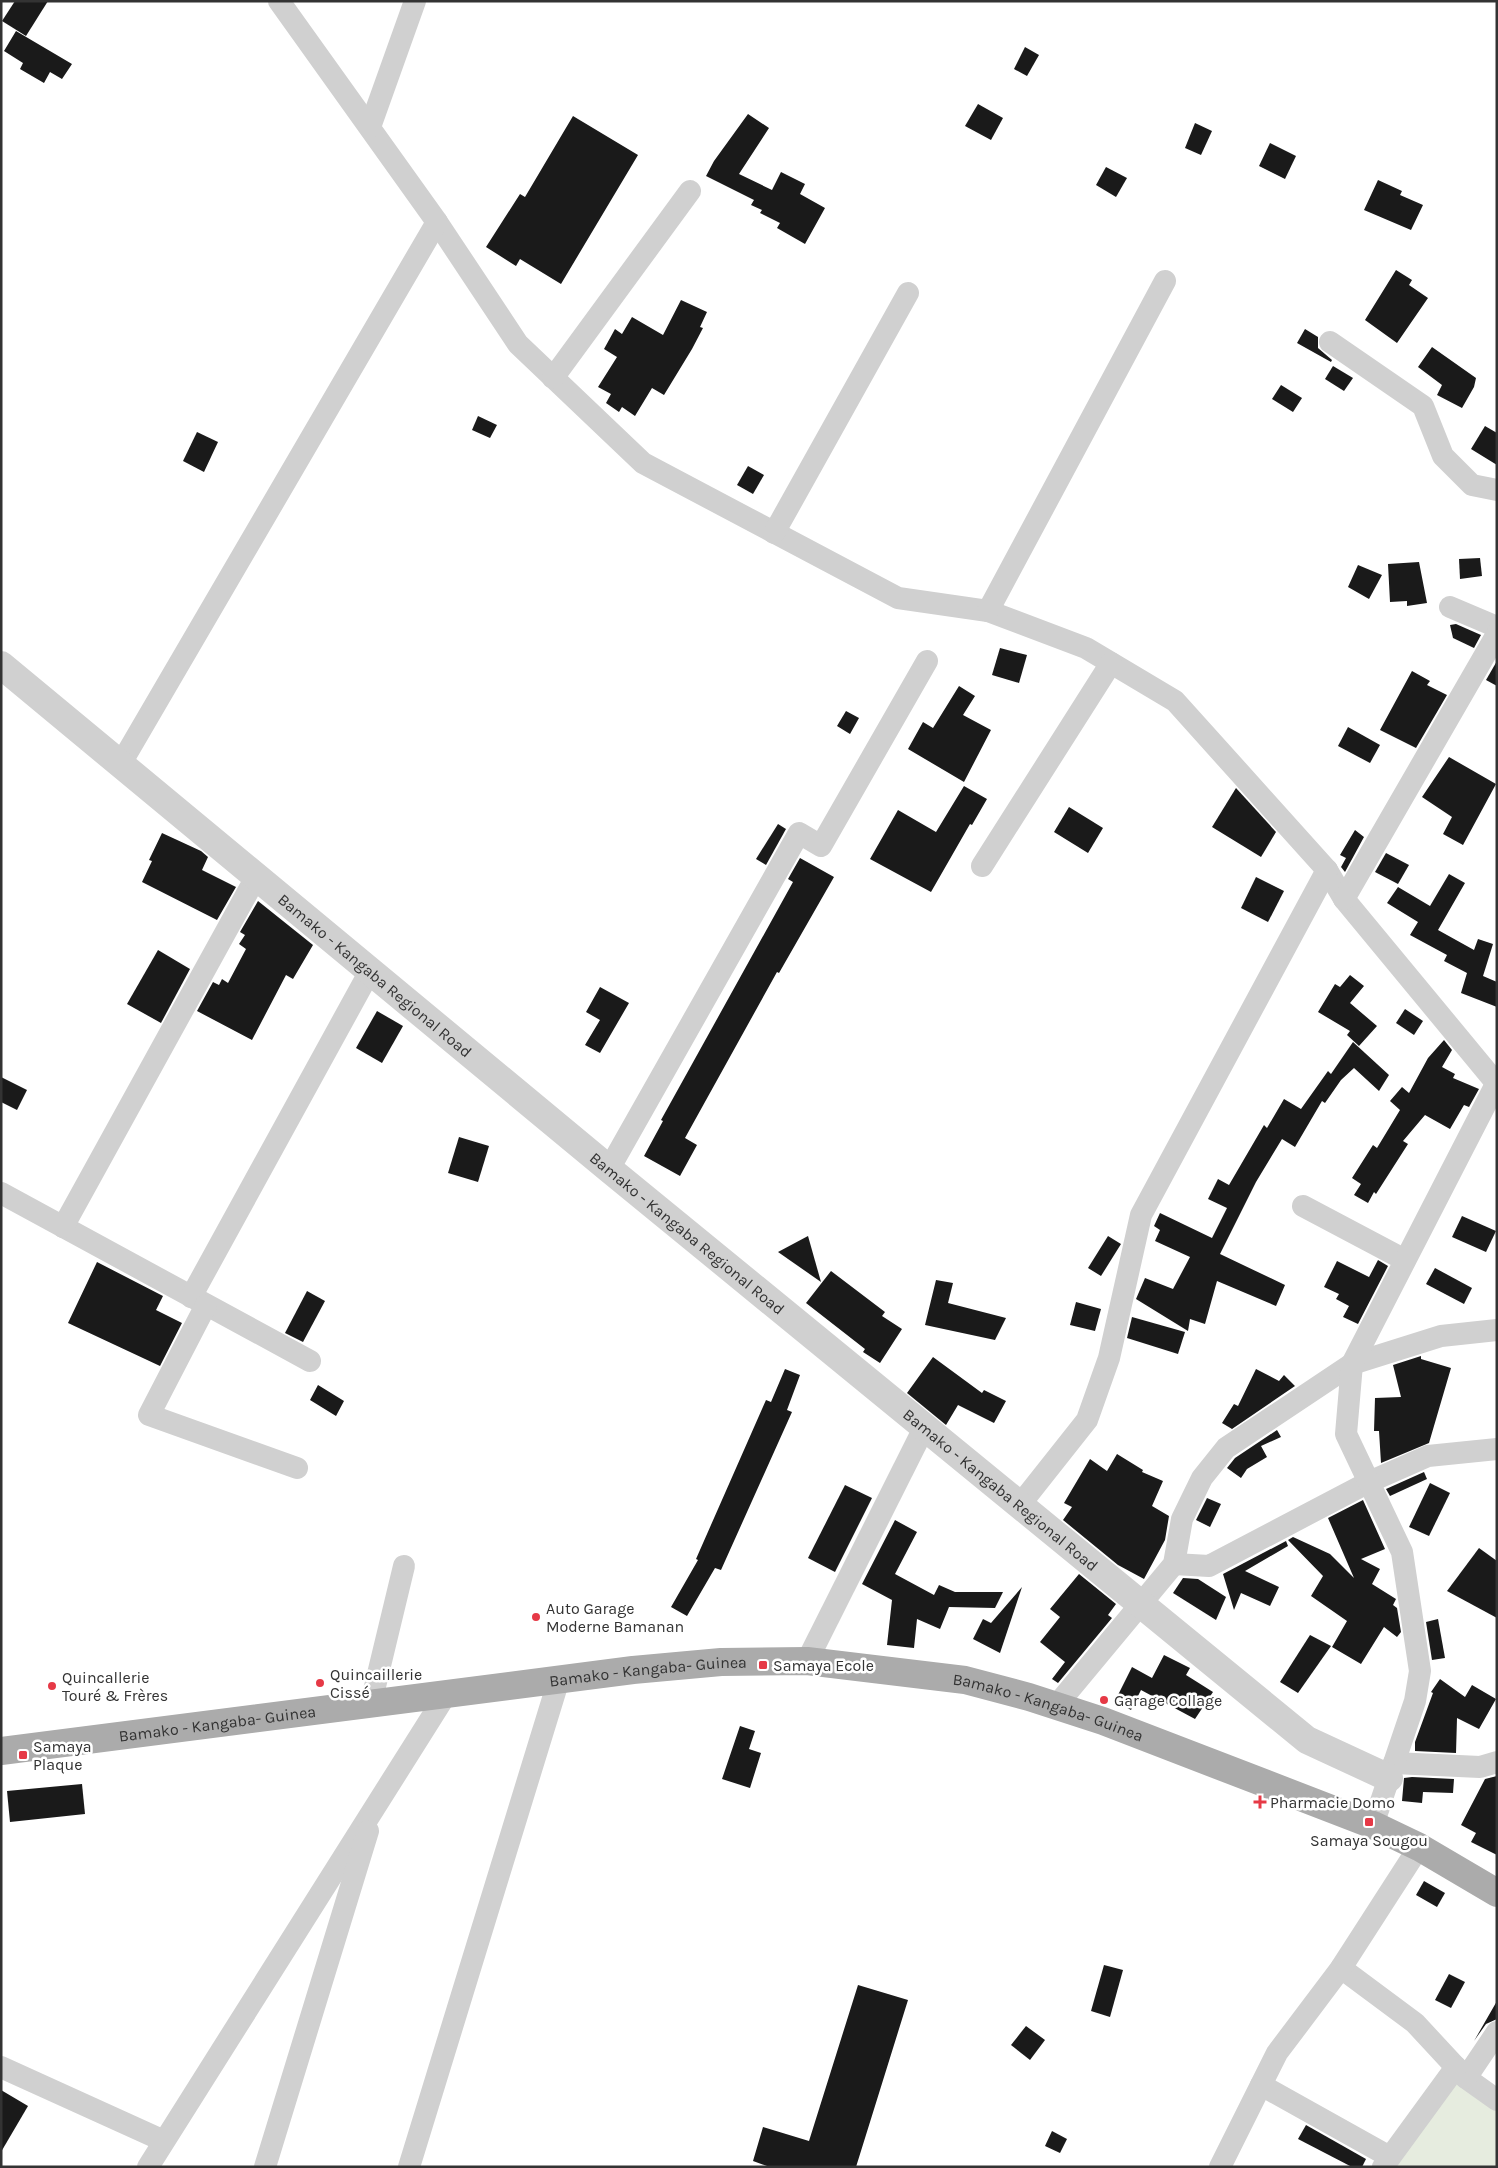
<svg xmlns="http://www.w3.org/2000/svg" width="1498" height="2168" font-family="Karla,sans-serif">
	<style>
		.green { fill: #e6ecdf }
		.building { fill: #1a1a1a }
		.lines { fill: none; stroke-linecap: round; stroke-linejoin: round }
		.minor { stroke: #d0d0d0; stroke-width: 22 }
		.tertiary { stroke: #d0d0d0; stroke-width: 28 }
		.primary { stroke: #ababab; stroke-width: 28 }
		.poi-dot { fill: #e63946; stroke: #fff; stroke-width: 2 }
		.labels { text-anchor: middle; dominant-baseline: central; stroke-width: 5; stroke-linejoin: round; paint-order: stroke }
		.street-label { font-size: 16px; fill: #333; stroke: #fff }
		.poi-label { font-size: 16px; fill: #333; stroke: #fff; text-anchor: start }
	</style>
	<rect width="100%" height="100%" fill="#fff"/>
	<!-- green -->
	<polygon class="green" points="1456,2078 1497,2107 1497,2167 1389,2167"/>
	<!-- building -->
	<g class="building">
		<polygon points="15,1 48,1 26,36 2,21"/>
		<polygon points="16,31 72,64 62,79 50,72 44,83 20,69 23,63 4,51"/>
		<polygon points="1025,47 1039,55 1027,76 1014,69"/>
		<polygon points="978,104 1003,118 991,140 965,126"/>
		<polygon points="748,114 769,128 739,174 772,190 781,172 805,184 800,194 825,208 805,244 777,228 780,223 760,213 762,210 751,205 754,200 706,176 714,161"/>
		<polygon points="573,116 638,155 561,284 520,259 516,266 486,247 520,194 525,197"/>
		<polygon points="1195,123 1212,131 1201,155 1185,148"/>
		<polygon points="1270,143 1296,156 1285,179 1259,166"/>
		<polygon points="1106,167 1127,178 1116,197 1096,185"/>
		<polygon points="1378,180 1402,191 1400,195 1423,205 1411,230 1364,210"/>
		<polygon points="1396,270 1412,280 1409,285 1428,298 1397,343 1365,320"/>
		<polygon points="681,300 707,312 700,327 703,328 692,349 664,395 652,388 635,416 622,407 619,412 606,403 611,394 598,387 617,357 604,349 615,329 622,334 632,317 663,335"/>
		<polygon points="1305,329 1318,337 1318,348 1332,360 1331,362 1297,343"/>
		<polygon points="1432,347 1476,378 1474,387 1462,408 1437,395 1442,385 1418,367"/>
		<polygon points="1333,366 1353,378 1344,391 1325,379"/>
		<polygon points="1281,385 1302,398 1293,412 1272,399"/>
		<polygon points="478,416 497,425 490,438 472,430"/>
		<polygon points="1485,426 1497,433 1497,465 1471,449"/>
		<polygon points="197,432 218,442 204,472 183,461"/>
		<polygon points="748,466 764,475 753,494 737,485"/>
		<polygon points="1480,558 1482,576 1460,579 1459,559"/>
		<polygon points="1419,562 1427,603 1407,606 1407,601 1390,602 1388,564"/>
		<polygon points="1358,565 1382,575 1369,599 1348,587"/>
		<polygon points="1456,624 1481,635 1474,648 1453,638 1450,625"/>
		<polygon points="1000,648 1027,655 1019,683 992,675"/>
		<polygon points="1497,661 1497,686 1486,680"/>
		<polygon points="1412,671 1430,681 1427,685 1447,695 1416,748 1380,730"/>
		<polygon points="959,686 975,696 963,715 991,730 964,782 908,749 923,722 933,728"/>
		<polygon points="846,711 859,718 850,734 837,726"/>
		<polygon points="1348,727 1380,745 1370,763 1338,746"/>
		<polygon points="1449,757 1496,784 1463,845 1443,834 1452,817 1422,797"/>
		<polygon points="964,786 987,799 972,825 970,824 931,892 870,859 898,810 936,832"/>
		<polygon points="1236,788 1276,832 1261,857 1212,827"/>
		<polygon points="1069,807 1103,828 1088,853 1054,832"/>
		<polygon points="778,824 786,829 766,865 756,859"/>
		<polygon points="1355,830 1364,837 1345,872 1341,867 1346,858 1340,855"/>
		<polygon points="162,833 201,851 208,857 202,870 236,887 217,920 142,882 152,861 149,860"/>
		<polygon points="1386,853 1409,865 1398,884 1375,872"/>
		<polygon points="800,858 834,877 779,973 777,972 685,1138 697,1145 680,1176 644,1156 663,1121 661,1120 793,882 788,879"/>
		<polygon points="1449,874 1465,883 1438,930 1474,950 1478,939 1493,944 1483,976 1497,982 1497,1007 1461,993 1467,973 1444,961 1447,955 1410,935 1418,922 1387,903 1398,887 1430,906"/>
		<polygon points="1256,877 1284,891 1268,922 1241,908"/>
		<polygon points="258,901 313,945 293,979 286,975 252,1040 197,1011 213,982 219,985 222,979 228,983 246,949 239,944 245,935 240,932"/>
		<polygon points="158,950 190,969 161,1023 127,1004"/>
		<polygon points="1350,975 1364,986 1350,1003 1377,1026 1359,1046 1347,1035 1350,1031 1318,1012 1335,984 1340,987"/>
		<polygon points="600,987 629,1003 600,1053 585,1045 600,1020 586,1012"/>
		<polygon points="1405,1009 1423,1021 1414,1035 1396,1023"/>
		<polygon points="377,1011 403,1026 382,1063 356,1048"/>
		<polygon points="1444,1040 1452,1050 1442,1067 1455,1074 1453,1078 1479,1089 1469,1107 1464,1105 1450,1129 1425,1115 1403,1141 1408,1144 1376,1194 1374,1192 1368,1203 1354,1195 1361,1184 1352,1178 1373,1145 1377,1148 1400,1110 1390,1101 1402,1087 1409,1093 1428,1058"/>
		<polygon points="1353,1042 1389,1075 1379,1091 1354,1068 1341,1080 1325,1103 1322,1101 1295,1147 1282,1139 1256,1182 1220,1254 1285,1285 1276,1306 1217,1281 1205,1324 1190,1319 1188,1331 1136,1299 1145,1278 1173,1289 1190,1257 1155,1241 1160,1230 1154,1226 1160,1213 1212,1238 1227,1208 1208,1199 1218,1179 1229,1185 1264,1125 1267,1128 1284,1099 1301,1109 1328,1071 1331,1074"/>
		<polygon points="1,1077 27,1090 17,1110 1,1102"/>
		<polygon points="459,1137 489,1146 478,1182 448,1173"/>
		<polygon points="1462,1216 1496,1231 1486,1252 1452,1237"/>
		<polygon points="808,1236 821,1282 778,1252"/>
		<polygon points="1108,1236 1121,1244 1101,1276 1088,1268"/>
		<polygon points="1378,1260 1388,1266 1358,1324 1343,1317 1349,1306 1336,1299 1339,1294 1324,1287 1337,1261 1369,1277"/>
		<polygon points="97,1262 163,1296 156,1310 182,1323 160,1366 68,1323"/>
		<polygon points="1435,1268 1472,1288 1464,1304 1426,1284"/>
		<polygon points="831,1271 885,1312 882,1316 902,1329 880,1363 863,1352 865,1349 806,1303"/>
		<polygon points="936,1280 953,1283 948,1303 1006,1318 995,1340 925,1325"/>
		<polygon points="307,1291 325,1301 303,1342 285,1333"/>
		<polygon points="1076,1302 1101,1309 1095,1331 1070,1325"/>
		<polygon points="1132,1317 1185,1332 1178,1354 1127,1338"/>
		<polygon points="1421,1356 1421,1359 1451,1368 1429,1443 1381,1463 1379,1431 1374,1431 1375,1398 1401,1397 1393,1365"/>
		<polygon points="933,1357 982,1393 984,1390 1006,1401 994,1423 958,1405 946,1425 907,1393"/>
		<polygon points="785,1369 800,1375 787,1410 792,1412 721,1570 715,1568 687,1616 671,1607 698,1560 696,1559 766,1400 771,1402"/>
		<polygon points="1256,1369 1279,1381 1284,1375 1295,1386 1232,1429 1222,1423 1234,1404 1238,1406"/>
		<polygon points="318,1385 344,1401 336,1416 310,1400"/>
		<polygon points="1277,1430 1281,1437 1261,1446 1267,1457 1247,1469 1241,1478 1227,1468 1235,1458"/>
		<polygon points="1117,1454 1143,1470 1142,1472 1163,1481 1152,1506 1169,1516 1165,1540 1144,1579 1118,1565 1063,1520 1072,1507 1064,1503 1090,1459 1107,1471"/>
		<polygon points="1424,1472 1427,1479 1390,1496 1386,1489"/>
		<polygon points="1430,1483 1450,1493 1429,1536 1409,1527"/>
		<polygon points="845,1485 872,1498 835,1572 808,1558"/>
		<polygon points="1207,1498 1221,1504 1210,1527 1196,1520"/>
		<polygon points="1363,1500 1385,1549 1361,1559 1380,1569 1372,1584 1396,1599 1393,1605 1397,1608 1401,1632 1397,1637 1384,1627 1361,1664 1332,1647 1347,1621 1311,1596 1323,1576 1288,1540 1293,1537 1330,1554 1354,1578 1328,1518"/>
		<polygon points="895,1520 917,1532 895,1574 934,1595 939,1585 955,1592 1003,1592 995,1608 949,1607 940,1629 917,1619 914,1648 887,1645 892,1600 862,1584"/>
		<polygon points="1286,1541 1288,1546 1245,1571 1279,1587 1270,1606 1241,1593 1234,1610 1223,1574"/>
		<polygon points="1479,1548 1497,1561 1497,1618 1447,1591"/>
		<polygon points="1079,1574 1116,1604 1108,1615 1112,1618 1058,1683 1052,1679 1065,1662 1040,1642 1060,1617 1050,1609"/>
		<polygon points="1183,1578 1198,1579 1226,1597 1216,1620 1173,1593"/>
		<polygon points="1022,1587 1000,1653 973,1639 983,1619 991,1623"/>
		<polygon points="1438,1619 1445,1658 1432,1660 1426,1622"/>
		<polygon points="1310,1635 1331,1646 1298,1693 1280,1682"/>
		<polygon points="1164,1655 1190,1668 1186,1675 1213,1692 1195,1719 1141,1690 1131,1710 1115,1701 1132,1667 1152,1678"/>
		<polygon points="1440,1679 1465,1697 1472,1685 1496,1699 1479,1729 1457,1718 1456,1753 1415,1751 1415,1742 1433,1693 1431,1692"/>
		<polygon points="740,1726 755,1731 749,1749 761,1753 750,1788 722,1779"/>
		<polygon points="1497,1776 1497,1855 1471,1842 1476,1833 1461,1825 1485,1779"/>
		<polygon points="1412,1777 1454,1779 1453,1793 1423,1792 1422,1803 1402,1801 1404,1778"/>
		<polygon points="82,1784 85,1814 10,1822 7,1791"/>
		<polygon points="1424,1881 1445,1893 1437,1907 1416,1895"/>
		<polygon points="1104,1965 1123,1970 1110,2017 1091,2011"/>
		<polygon points="1449,1974 1465,1982 1451,2008 1435,2000"/>
		<polygon points="858,1985 908,2000 856,2167 770,2167 753,2161 763,2127 809,2141"/>
		<polygon points="1497,2001 1497,2019 1486,2024 1474,2041"/>
		<polygon points="1026,2026 1045,2040 1030,2060 1011,2045"/>
		<polygon points="1,2090 28,2106 1,2152"/>
		<polygon points="1306,2125 1366,2159 1362,2167 1352,2167 1298,2139"/>
		<polygon points="1052,2131 1067,2139 1060,2153 1045,2146"/>
	</g>
	<g class="lines">
		<!-- minor -->
		<g class="minor">
			<polyline points="279,1 437,222 518,344 643,463 898,598 988,611 1086,648 1175,701 1327,870 1344,899 1497,1084"/>
			<polyline points="370,127 415,1"/>
			<polyline points="1330,342 1423,406 1443,456 1472,485 1497,490"/>
			<polyline points="553,378 690,191"/>
			<polyline points="774,533 908,293"/>
			<polyline points="1450,607 1497,627"/>
			<polyline points="988,611 1165,281"/>
			<polyline points="120,765 437,222"/>
			<polyline points="982,866 1111,663"/>
			<polyline points="1344,899 1497,634"/>
			<polyline points="609,1169 799,833 821,846 927,661"/>
			<polyline points="1,1193 310,1361"/>
			<polyline points="1303,1206 1405,1260"/>
			<polyline points="63,1227 256,877"/>
			<polyline points="191,1297 370,971"/>
			<polyline points="206,1305 149,1415 297,1468"/>
			<polyline points="1019,1506 1087,1420 1109,1358 1141,1215 1327,870"/>
			<polyline points="1174,1564 1209,1566 1369,1482 1428,1456 1497,1449"/>
			<polyline points="807,1661 924,1428"/>
			<polyline points="371,1703 404,1566"/>
			<polyline points="1056,1706 1174,1564 1182,1519 1202,1478 1226,1448 1352,1364 1441,1336 1497,1330"/>
			<polyline points="1394,1763 1480,1767 1497,1762"/>
			<polyline points="1373,1825 1415,1701 1420,1671 1402,1552 1346,1434 1352,1364 1496,1084"/>
			<polyline points="1341,1968 1415,2023 1466,2078 1497,2100"/>
			<polyline points="1,2067 164,2141"/>
			<polyline points="1466,2078 1497,2032"/>
			<polyline points="1261,2085 1390,2157"/>
			<polyline points="148,2167 447,1693"/>
			<polyline points="265,2167 368,1831"/>
			<polyline points="409,2167 559,1679"/>
			<polyline points="1220,2167 1277,2053 1341,1968 1419,1847"/>
			<polyline points="1383,2167 1456,2067"/>
		</g>
		<!-- tertiary -->
		<path class="tertiary" id="s1" d="M1,665L609,1169L1307,1740L1389,1778"/>
		<!-- primary -->
		<path class="primary" id="s2" d="M1,1751L633,1670L721,1662L807,1661L965,1680L1029,1697L1103,1721L1373,1825L1419,1847L1497,1893"/>
	</g>
	<!-- markers -->
	<g class="poi-dot">
		<circle cx="536" cy="1617" r="5"/>
		<rect x="758" y="1660" width="10" height="10" rx="2.5"/>
		<circle cx="320" cy="1683" r="5"/>
		<circle cx="52" cy="1686" r="5"/>
		<circle cx="1104" cy="1700" r="5"/>
		<rect x="18" y="1750" width="10" height="10" rx="2.5"/>
		<path d="M1257.5 1794.5h5v5h5v5h-5v5h-5v-5h-5v-5h5z"/>
		<rect x="1364" y="1817" width="10" height="10" rx="2.5"/>
	</g>
	<g class="labels">
		<!-- street labels -->
		<g class="street-label">
			<text stroke="none"><textPath href="#s1" startOffset="486">Bamako - Kangaba Regional Road</textPath></text>
			<text stroke="none"><textPath href="#s1" startOffset="891">Bamako - Kangaba Regional Road</textPath></text>
			<text stroke="none"><textPath href="#s1" startOffset="1296">Bamako - Kangaba Regional Road</textPath></text>
			<text stroke="none"><textPath href="#s2" startOffset="652">Bamako - Kangaba- Guinea</textPath></text>
			<text stroke="none"><textPath href="#s2" startOffset="1058">Bamako - Kangaba- Guinea</textPath></text>
			<text stroke="none"><textPath href="#s2" startOffset="218">Bamako - Kangaba- Guinea</textPath></text>
		</g>
		<!-- poi labels -->
		<g class="poi-label">
			<text x="546" y="1608">Auto Garage<tspan x="546" dy="18">Moderne Bamanan</tspan></text>
			<text x="773" y="1665">Samaya Ecole</text>
			<text x="330" y="1674">Quincaillerie<tspan x="330" dy="18">Cissé</tspan></text>
			<text x="62" y="1677">Quincallerie<tspan x="62" dy="18">Touré &amp; Frères</tspan></text>
			<text x="1114" y="1700">Garage Collage</text>
			<text x="33" y="1746">Samaya<tspan x="33" dy="18">Plaque</tspan></text>
			<text x="1270" y="1802">Pharmacie Domo</text>
			<text x="1369" y="1840" text-anchor="middle">Samaya Sougou</text>
		</g>
	</g>
	<!-- border -->
	<rect width="1498" height="2168" fill="none" stroke="#333333" stroke-width="5"/>
</svg>
